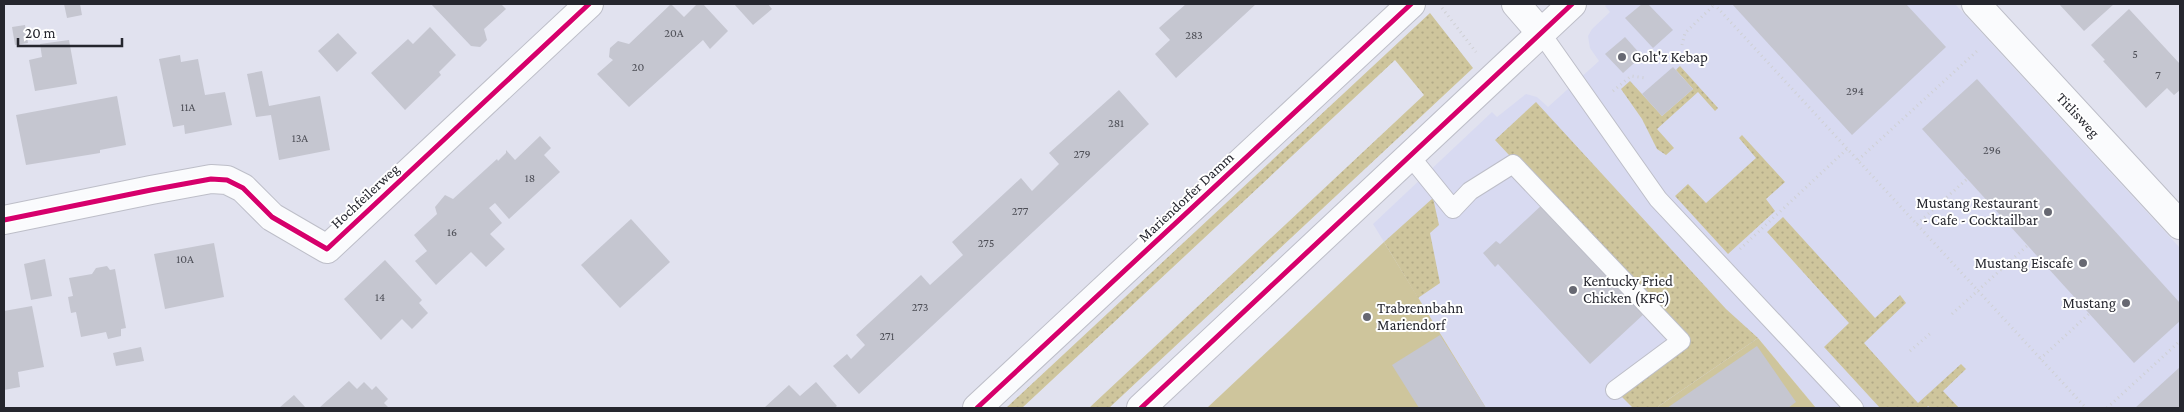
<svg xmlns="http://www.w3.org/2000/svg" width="2184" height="412" font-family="'Crimson Pro',serif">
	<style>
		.built { fill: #d8daf1 }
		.grass { fill: url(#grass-dots) }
		.green { fill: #cec59c }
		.building { fill: #c5c6d0 }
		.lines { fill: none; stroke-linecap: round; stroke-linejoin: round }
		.lane-casing { stroke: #bdbec8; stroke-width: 20 }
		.street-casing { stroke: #bdbec8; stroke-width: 30 }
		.primary-casing { stroke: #bdbec8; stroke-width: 30 }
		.path { stroke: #cfd0d4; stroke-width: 3; stroke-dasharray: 1 4; stroke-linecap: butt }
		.lane { stroke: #fafbfd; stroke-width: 18 }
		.street { stroke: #fafbfd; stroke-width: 28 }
		.primary { stroke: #fafbfd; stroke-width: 28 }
		.cycleway-casing { stroke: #fff; stroke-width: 8 }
		.cycleway { stroke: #d6006c; stroke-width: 5 }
		.poi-dot { fill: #676872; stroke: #fff; stroke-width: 2 }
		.labels { text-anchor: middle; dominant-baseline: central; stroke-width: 4; stroke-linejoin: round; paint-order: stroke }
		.number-label { font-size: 12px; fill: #4d4e56 }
		.poi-label { font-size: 15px; fill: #25262e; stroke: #fff; text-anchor: start }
		.street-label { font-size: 15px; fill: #25262e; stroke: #fff }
	</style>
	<defs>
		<pattern id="grass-dots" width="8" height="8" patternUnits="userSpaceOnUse" patternTransform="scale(1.25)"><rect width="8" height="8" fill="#cec59c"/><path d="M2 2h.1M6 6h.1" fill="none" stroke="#b1a987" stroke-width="1.8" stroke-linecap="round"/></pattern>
	</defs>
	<rect width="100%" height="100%" fill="#e1e2ef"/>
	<!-- built -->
	<polygon class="built" points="1607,4 1955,4 2180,248 2180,408 1816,408 1758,338 1656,408 1486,408 1373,224 1492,112 1497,117 1526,94 1537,97 1548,107 1599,61 1590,48 1588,36 1592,29 1610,12 1605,6"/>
	<!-- grass -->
	<g class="grass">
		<polygon points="1430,13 1473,68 1109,408 1089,408 1424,95 1395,60 1022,408 1006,408"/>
		<polygon points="1680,66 1718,108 1715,111 1698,92 1657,129 1674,148 1666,155 1657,149 1642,119 1621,89 1630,81 1662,116 1693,89 1676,70"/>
		<polygon points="1536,102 1726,309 1758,338 1656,408 1633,408 1617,392 1684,343 1495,140"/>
		<polygon points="1742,135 1785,182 1766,199 1775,211 1728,254 1675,196 1688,184 1706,203 1756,158 1739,138"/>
		<polygon points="1433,198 1439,225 1430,233 1440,283 1418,298 1384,242"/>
		<polygon points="1783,217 1875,318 1900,295 1906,303 1864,343 1918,403 1961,364 1966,369 1943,391 1959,408 1931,408 1928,406 1926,408 1880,408 1824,347 1849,323 1767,232"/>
	</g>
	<!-- green -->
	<g class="green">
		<polygon points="1384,242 1486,408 1207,408"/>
		<polygon points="1758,338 1816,408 1656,408"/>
	</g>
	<!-- building -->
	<g class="building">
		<polygon points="64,4 80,4 82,15 67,18"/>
		<polygon points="431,4 501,4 506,9 484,29 487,40 480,47 471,46"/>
		<polygon points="671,4 684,17 697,4 703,4 728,31 710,49 703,40 629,107 597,74 613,60 609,57 610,48 618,41 629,44"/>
		<polygon points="734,4 768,4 772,9 753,25"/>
		<polygon points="1186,4 1256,4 1176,78 1155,54 1170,40 1159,28"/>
		<polygon points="1642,4 1648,4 1673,30 1653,48 1625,18"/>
		<polygon points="1732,4 1906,4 1946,47 1852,135"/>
		<polygon points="2059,4 2114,4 2084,31"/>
		<polygon points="2129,9 2180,64 2180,90 2174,95 2167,88 2146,108 2103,61 2105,60 2091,45"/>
		<polygon points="25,25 28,43 15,45 12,27"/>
		<polygon points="430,27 456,55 439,72 441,75 405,110 371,73 408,39 413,44"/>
		<polygon points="338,33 357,53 337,72 318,51"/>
		<polygon points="1625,37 1642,56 1623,73 1605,54"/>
		<polygon points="69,40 77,84 35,91 29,60 42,57 40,44"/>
		<polygon points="180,55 181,62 198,59 205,95 225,92 232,125 185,134 184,125 173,127 159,59"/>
		<polygon points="1673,67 1693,89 1662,116 1642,94"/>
		<polygon points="262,71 269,106 320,96 330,150 279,160 271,115 256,117 247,74"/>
		<polygon points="1977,79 2180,303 2180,321 2134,363 1922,129"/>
		<polygon points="1119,90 1149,124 859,394 833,366 847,354 851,359 865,345 856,335 921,275 930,285 963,255 952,242 1021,178 1032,191 1059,164 1049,153"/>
		<polygon points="117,96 126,145 100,150 100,153 26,165 16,115"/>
		<polygon points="540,136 551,148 544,155 560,172 509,219 495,203 489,208 502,223 490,234 505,249 486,267 471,252 436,285 415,261 427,251 414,235 437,214 435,207 445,195 453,199 497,159 498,161 506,153 506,150 515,160"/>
		<polygon points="1544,203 1645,313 1590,364 1498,264 1495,267 1483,253 1496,241 1500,244"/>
		<polygon points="631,219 670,262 620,308 581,265"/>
		<polygon points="214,243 224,297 165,309 154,254"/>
		<polygon points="45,259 52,296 31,300 24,264"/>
		<polygon points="385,260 422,300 419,303 428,313 412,329 402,319 381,340 344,299"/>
		<polygon points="107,266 110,270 115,269 126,328 121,329 121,336 108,339 106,332 81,337 76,312 71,313 68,297 73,296 69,278 92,274 96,268"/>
		<polygon points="32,306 44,367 18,372 20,387 4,390 4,311"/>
		<polygon points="1440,335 1486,408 1419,408 1392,365"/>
		<polygon points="1757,346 1796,402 1788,408 1667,408"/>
		<polygon points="141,347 144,361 116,366 113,353"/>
		<polygon points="2180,367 2180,408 2135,408"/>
		<polygon points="349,381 357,389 364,382 372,390 376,386 388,399 384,403 389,408 319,408"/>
		<polygon points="816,382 837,406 834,408 764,408 789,385 800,396"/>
		<polygon points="294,395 306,408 279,408"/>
	</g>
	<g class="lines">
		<!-- lane casing -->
		<g class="lane-casing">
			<g id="lane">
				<polyline points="1541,33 1658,199 1854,408"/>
				<polyline points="1410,156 1453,209 1470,191 1513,164 1681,341 1615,390"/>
			</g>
		</g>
		<!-- street casing -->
		<g class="street-casing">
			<g id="street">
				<polyline points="1516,4 1541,33"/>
				<polyline points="1976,4 2180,225"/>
				<polyline points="4,220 151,190 211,179 227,180 243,188 272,217 327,249 589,4"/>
			</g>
		</g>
		<!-- primary casing -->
		<g class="primary-casing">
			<g id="primary">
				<polyline points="977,408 1411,4"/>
				<polyline points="1141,408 1572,4"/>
			</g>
		</g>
		<!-- path -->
		<g class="path">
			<polyline points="1714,4 2086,408"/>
			<polyline points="1442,8 1476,52"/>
			<polyline points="1682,45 1685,33 1714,5"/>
			<polyline points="1613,91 1631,76 1646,78"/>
			<polyline points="1858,160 1977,51"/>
			<polyline points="1917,224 1967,179"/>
			<polyline points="1740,249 1847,149"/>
			<polyline points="1952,314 2028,245"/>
			<polyline points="1910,351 1932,332"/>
			<polyline points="2040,359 2090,313"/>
			<polyline points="2107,408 2180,341"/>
		</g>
		<!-- lane -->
		<use href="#lane" class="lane"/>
		<!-- street -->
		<use href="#street" class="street"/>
		<!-- primary -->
		<use href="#primary" class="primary"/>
		<!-- cycleway casing -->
		<g class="cycleway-casing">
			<g id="cycleway">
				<polyline points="4,220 151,190 211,179 227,180 243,188 272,217 327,249 589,4"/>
				<polyline points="977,408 1411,4"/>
				<polyline points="1141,408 1572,4"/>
			</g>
		</g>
		<!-- cycleway -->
		<use href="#cycleway" class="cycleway"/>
	</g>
	<!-- markers -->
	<g class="poi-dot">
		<circle cx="1622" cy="57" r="5"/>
		<circle cx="2048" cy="212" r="5"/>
		<circle cx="2083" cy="263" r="5"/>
		<circle cx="1573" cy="290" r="5"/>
		<circle cx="2126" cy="303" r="5"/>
		<circle cx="1367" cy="317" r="5"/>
	</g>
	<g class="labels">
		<!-- number labels -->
		<g class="number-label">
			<text x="674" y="33">20A</text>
			<text x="1194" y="35">283</text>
			<text x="2135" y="54">5</text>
			<text x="638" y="67">20</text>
			<text x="2158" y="75">7</text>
			<text x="1855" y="91">294</text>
			<text x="188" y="107">11A</text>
			<text x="1116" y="123">281</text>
			<text x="300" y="138">13A</text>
			<text x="1992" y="150">296</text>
			<text x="1082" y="154">279</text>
			<text x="530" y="178">18</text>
			<text x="1020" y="211">277</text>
			<text x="452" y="232">16</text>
			<text x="986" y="243">275</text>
			<text x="185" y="259">10A</text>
			<text x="380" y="297">14</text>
			<text x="920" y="307">273</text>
			<text x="887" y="336">271</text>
		</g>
		<!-- poi labels -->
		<g class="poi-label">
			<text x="1632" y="57">Golt'z Kebap</text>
			<text x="2038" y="203" text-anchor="end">Mustang Restaurant<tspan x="2038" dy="17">- Cafe - Cocktailbar</tspan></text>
			<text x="2073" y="263" text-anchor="end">Mustang Eiscafe</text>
			<text x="1583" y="281">Kentucky Fried<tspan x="1583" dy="17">Chicken (KFC)</tspan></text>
			<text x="2116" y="303" text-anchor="end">Mustang</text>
			<text x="1377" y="308">Trabrennbahn<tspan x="1377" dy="17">Mariendorf</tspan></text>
		</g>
		<!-- street labels -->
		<g class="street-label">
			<text transform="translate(2078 115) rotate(47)">Titlisweg</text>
			<text transform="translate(365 196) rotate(-43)">Hochfeilerweg</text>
			<text transform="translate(1186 197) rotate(-43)">Mariendorfer Damm</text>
		</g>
	</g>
	<!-- border -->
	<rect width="2184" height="412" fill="none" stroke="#25262e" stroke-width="10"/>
	<!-- scale -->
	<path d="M18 38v8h104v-8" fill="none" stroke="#25262e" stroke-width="2.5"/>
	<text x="25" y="38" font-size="15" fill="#25262e" stroke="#ffffff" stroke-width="4" paint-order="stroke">20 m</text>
</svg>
